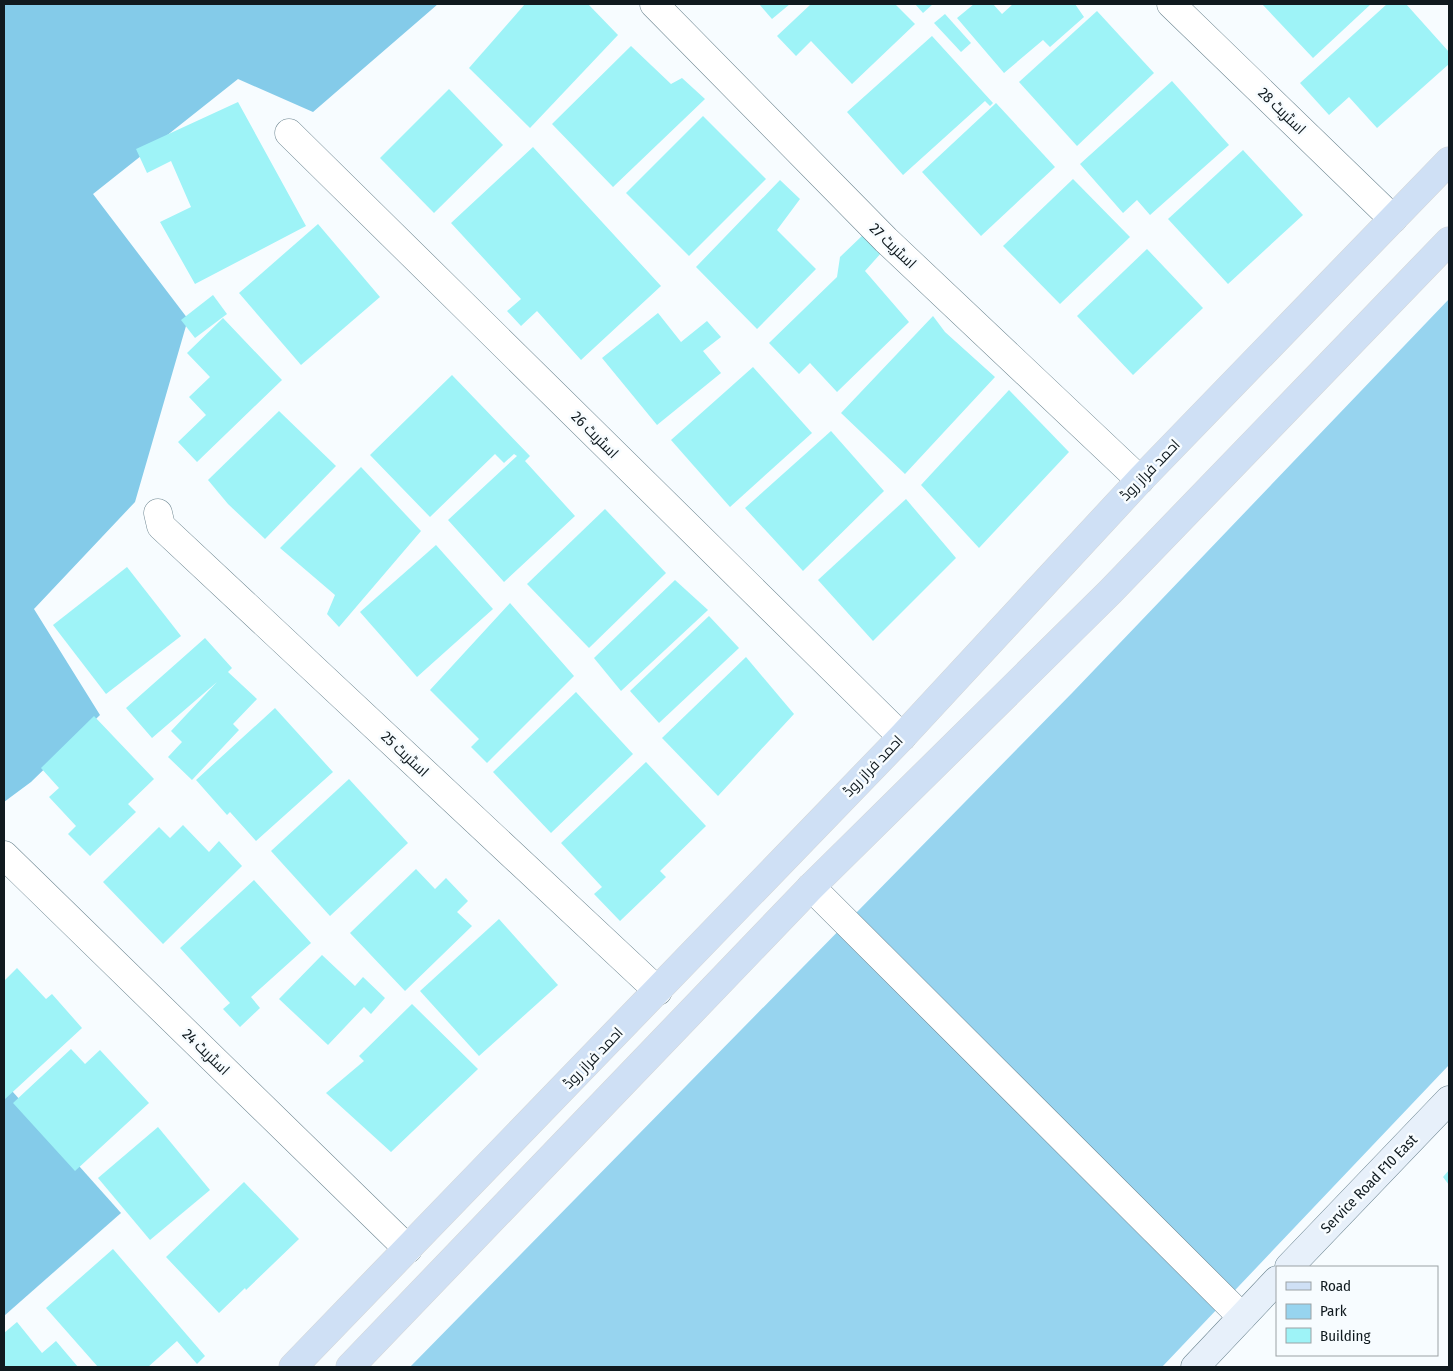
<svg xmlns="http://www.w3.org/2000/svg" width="1453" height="1371" font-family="'Fira Sans Condensed',Cairo,sans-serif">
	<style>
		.green { fill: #97d4ef }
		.forest { fill: #84cbe9 }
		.building { fill: #9ef3f7 }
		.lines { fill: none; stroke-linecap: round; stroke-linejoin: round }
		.street-casing { stroke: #6c8590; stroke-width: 29 }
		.secondary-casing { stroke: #6c8590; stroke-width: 29 }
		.primary-casing { stroke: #d4d6d7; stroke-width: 29 }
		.street { stroke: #fff; stroke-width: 28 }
		.secondary { stroke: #e7f0fa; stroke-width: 28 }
		.primary { stroke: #cfe0f5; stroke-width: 28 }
		.labels { text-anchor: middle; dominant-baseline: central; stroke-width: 5; stroke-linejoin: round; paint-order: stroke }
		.street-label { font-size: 15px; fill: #101a1f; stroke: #f7fcff }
	</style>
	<rect width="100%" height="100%" fill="#f7fcff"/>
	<!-- green -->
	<polygon class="green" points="1449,299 1449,1065 1162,1367 410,1367 1073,692"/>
	<!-- forest -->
	<g class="forest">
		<polygon points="4,4 438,4 313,112 238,79 93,194 188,319 135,502 34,609 100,715 31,782 4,802"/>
		<polygon points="4,1082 121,1213 4,1316"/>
	</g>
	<!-- building -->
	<g class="building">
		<polygon points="525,4 588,4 618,35 530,128 469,68"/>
		<polygon points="759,4 790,4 772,19"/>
		<polygon points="811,4 895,4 915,24 852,84 811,41 796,56 777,36"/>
		<polygon points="915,4 933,4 923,13"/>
		<polygon points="974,4 993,4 1002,14 1013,4 1075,4 1084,17 1050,47 1043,40 1004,73 957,18"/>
		<polygon points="1262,4 1371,4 1313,58"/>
		<polygon points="1387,4 1406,4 1449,52 1449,64 1377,128 1349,97 1329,115 1300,83"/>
		<polygon points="1097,11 1154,73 1077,146 1019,82"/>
		<polygon points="945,14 971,43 961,52 934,23"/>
		<polygon points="932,36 993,103 990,106 985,101 903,175 847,112"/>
		<polygon points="631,46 671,84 682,78 705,99 613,187 552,124"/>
		<polygon points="1172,81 1229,145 1150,215 1137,200 1123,213 1080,164"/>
		<polygon points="449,89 503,145 434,213 380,158"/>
		<polygon points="238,102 306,226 195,284 160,222 191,207 171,161 147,173 136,149"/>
		<polygon points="996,103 1055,167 981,236 922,172"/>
		<polygon points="703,116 766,179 689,256 626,193"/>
		<polygon points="533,147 661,286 581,360 537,311 521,326 507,311 521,299 451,223"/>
		<polygon points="1243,150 1303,215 1228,284 1168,219"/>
		<polygon points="1073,179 1130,237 1060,304 1003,246"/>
		<polygon points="780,180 800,199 777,230 816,269 757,329 696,267"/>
		<polygon points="318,224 380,297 301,365 239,293"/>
		<polygon points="864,234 882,252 865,271 909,322 837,392 810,363 799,374 769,343 837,277 840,257"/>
		<polygon points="1147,249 1203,308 1133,375 1077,316"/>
		<polygon points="213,295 227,314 195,338 181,320"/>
		<polygon points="658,313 681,342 707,321 721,337 703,351 721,373 657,425 602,358"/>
		<polygon points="933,316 945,332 995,377 905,474 841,413"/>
		<polygon points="223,318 282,380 197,462 178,442 206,415 189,397 210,377 187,353"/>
		<polygon points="753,367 812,433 730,507 671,440"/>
		<polygon points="452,375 530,456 525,461 575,516 504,582 448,520 517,456 514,454 504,463 495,454 430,517 370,455"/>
		<polygon points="1009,390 1069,452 979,548 921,485"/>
		<polygon points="279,411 336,466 265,539 228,504 208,480"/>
		<polygon points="831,431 884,491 803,571 745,508"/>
		<polygon points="361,467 421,531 339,627 327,614 335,595 280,548"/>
		<polygon points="906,499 956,558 873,641 818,580"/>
		<polygon points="605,509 666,573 589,648 527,584"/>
		<polygon points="436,545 493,609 417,677 360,612"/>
		<polygon points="127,567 181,636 106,694 53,625"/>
		<polygon points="675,580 708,610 621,691 594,658"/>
		<polygon points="510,603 574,676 487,763 471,747 479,739 430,690"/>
		<polygon points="709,616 739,648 659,723 630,691"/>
		<polygon points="205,638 232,668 228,672 257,699 233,724 239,730 192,780 168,757 182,742 171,731 217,682 152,738 126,708"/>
		<polygon points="746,657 794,714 718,796 662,738"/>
		<polygon points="576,692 633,754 551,833 493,772"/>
		<polygon points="275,708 333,772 256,841 230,812 227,815 196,780"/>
		<polygon points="94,716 154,779 128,804 136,812 90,856 68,834 76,826 49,797 59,788 41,768"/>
		<polygon points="646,762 706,826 660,871 666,877 620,921 594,894 602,887 561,843"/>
		<polygon points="349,779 408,843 330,916 271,851"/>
		<polygon points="183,825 209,852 219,841 242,866 163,944 103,882 159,827 170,838"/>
		<polygon points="416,869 435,889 446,878 468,901 457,912 472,926 405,991 350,933"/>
		<polygon points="254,880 311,943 251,997 260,1008 240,1027 223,1009 230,1003 180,948"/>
		<polygon points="499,919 558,985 479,1056 420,991"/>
		<polygon points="322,955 355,986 363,977 385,998 371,1014 364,1007 328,1045 279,999"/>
		<polygon points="17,968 46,999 52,994 82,1028 4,1100 4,981"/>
		<polygon points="412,1004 478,1069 391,1152 326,1093 364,1061 359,1056"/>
		<polygon points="71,1049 85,1064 100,1050 149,1103 75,1171 13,1103"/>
		<polygon points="158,1127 210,1190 150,1240 98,1178"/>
		<polygon points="1449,1170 1449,1185 1443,1177"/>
		<polygon points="244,1182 299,1239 246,1290 245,1288 219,1313 166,1257"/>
		<polygon points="113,1249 205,1356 197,1364 177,1341 148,1367 98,1367 46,1308"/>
		<polygon points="17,1322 42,1353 56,1341 78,1367 4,1367 4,1333"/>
	</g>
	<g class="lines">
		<!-- street casing -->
		<g class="street-casing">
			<g id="street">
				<polyline points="654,4 886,240 1140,480"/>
				<polyline points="1171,4 1393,219"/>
				<polyline points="289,133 902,737"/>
				<polyline points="158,513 161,526 658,991"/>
				<polyline points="4,855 408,1249"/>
				<polyline points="811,887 1242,1317"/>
			</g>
		</g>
		<!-- secondary casing -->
		<g class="secondary-casing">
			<g id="secondary">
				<polyline points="1289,1267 1449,1100"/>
				<polyline points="1195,1367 1277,1280"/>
			</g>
		</g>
		<!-- primary casing -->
		<g class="primary-casing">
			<g id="primary">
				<polyline points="293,1367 902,737 1140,480 1449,161"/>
				<polyline points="350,1367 811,887 1110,592 1449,241"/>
			</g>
		</g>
		<!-- street -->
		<use href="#street" class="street"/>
		<!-- secondary -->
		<use href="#secondary" class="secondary"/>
		<!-- primary -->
		<use href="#primary" class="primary"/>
	</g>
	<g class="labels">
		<!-- street labels -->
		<g class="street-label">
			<text transform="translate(1282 111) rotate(44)">اسٹریٹ 28</text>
			<text transform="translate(893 246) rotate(44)">اسٹریٹ 27</text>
			<text transform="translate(595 435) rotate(45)">اسٹریٹ 26</text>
			<text transform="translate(1150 470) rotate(-46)">احمد فراز روڈ</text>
			<text transform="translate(405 754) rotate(43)">اسٹریٹ 25</text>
			<text transform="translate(873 766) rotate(-46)">احمد فراز روڈ</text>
			<text transform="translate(206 1052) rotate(44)">اسٹریٹ 24</text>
			<text transform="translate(593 1058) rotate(-46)">احمد فراز روڈ</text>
			<text transform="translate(1369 1184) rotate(-46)">Service Road F10 East</text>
		</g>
	</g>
	<!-- border -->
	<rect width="1453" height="1371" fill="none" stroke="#101a1f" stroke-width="10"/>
	<!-- legend -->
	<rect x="1276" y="1266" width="162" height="90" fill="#f7fcff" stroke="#9ba2a5"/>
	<rect x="1286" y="1282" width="25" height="8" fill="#cfe0f5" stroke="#9ba2a5"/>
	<text x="1320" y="1291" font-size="15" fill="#101a1f">Road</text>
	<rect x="1286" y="1304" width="25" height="15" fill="#97d4ef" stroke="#9ba2a5"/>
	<text x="1320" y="1316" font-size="15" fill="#101a1f">Park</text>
	<rect x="1286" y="1328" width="25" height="15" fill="#9ef3f7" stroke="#9ba2a5"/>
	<text x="1320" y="1341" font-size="15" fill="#101a1f">Building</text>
</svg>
